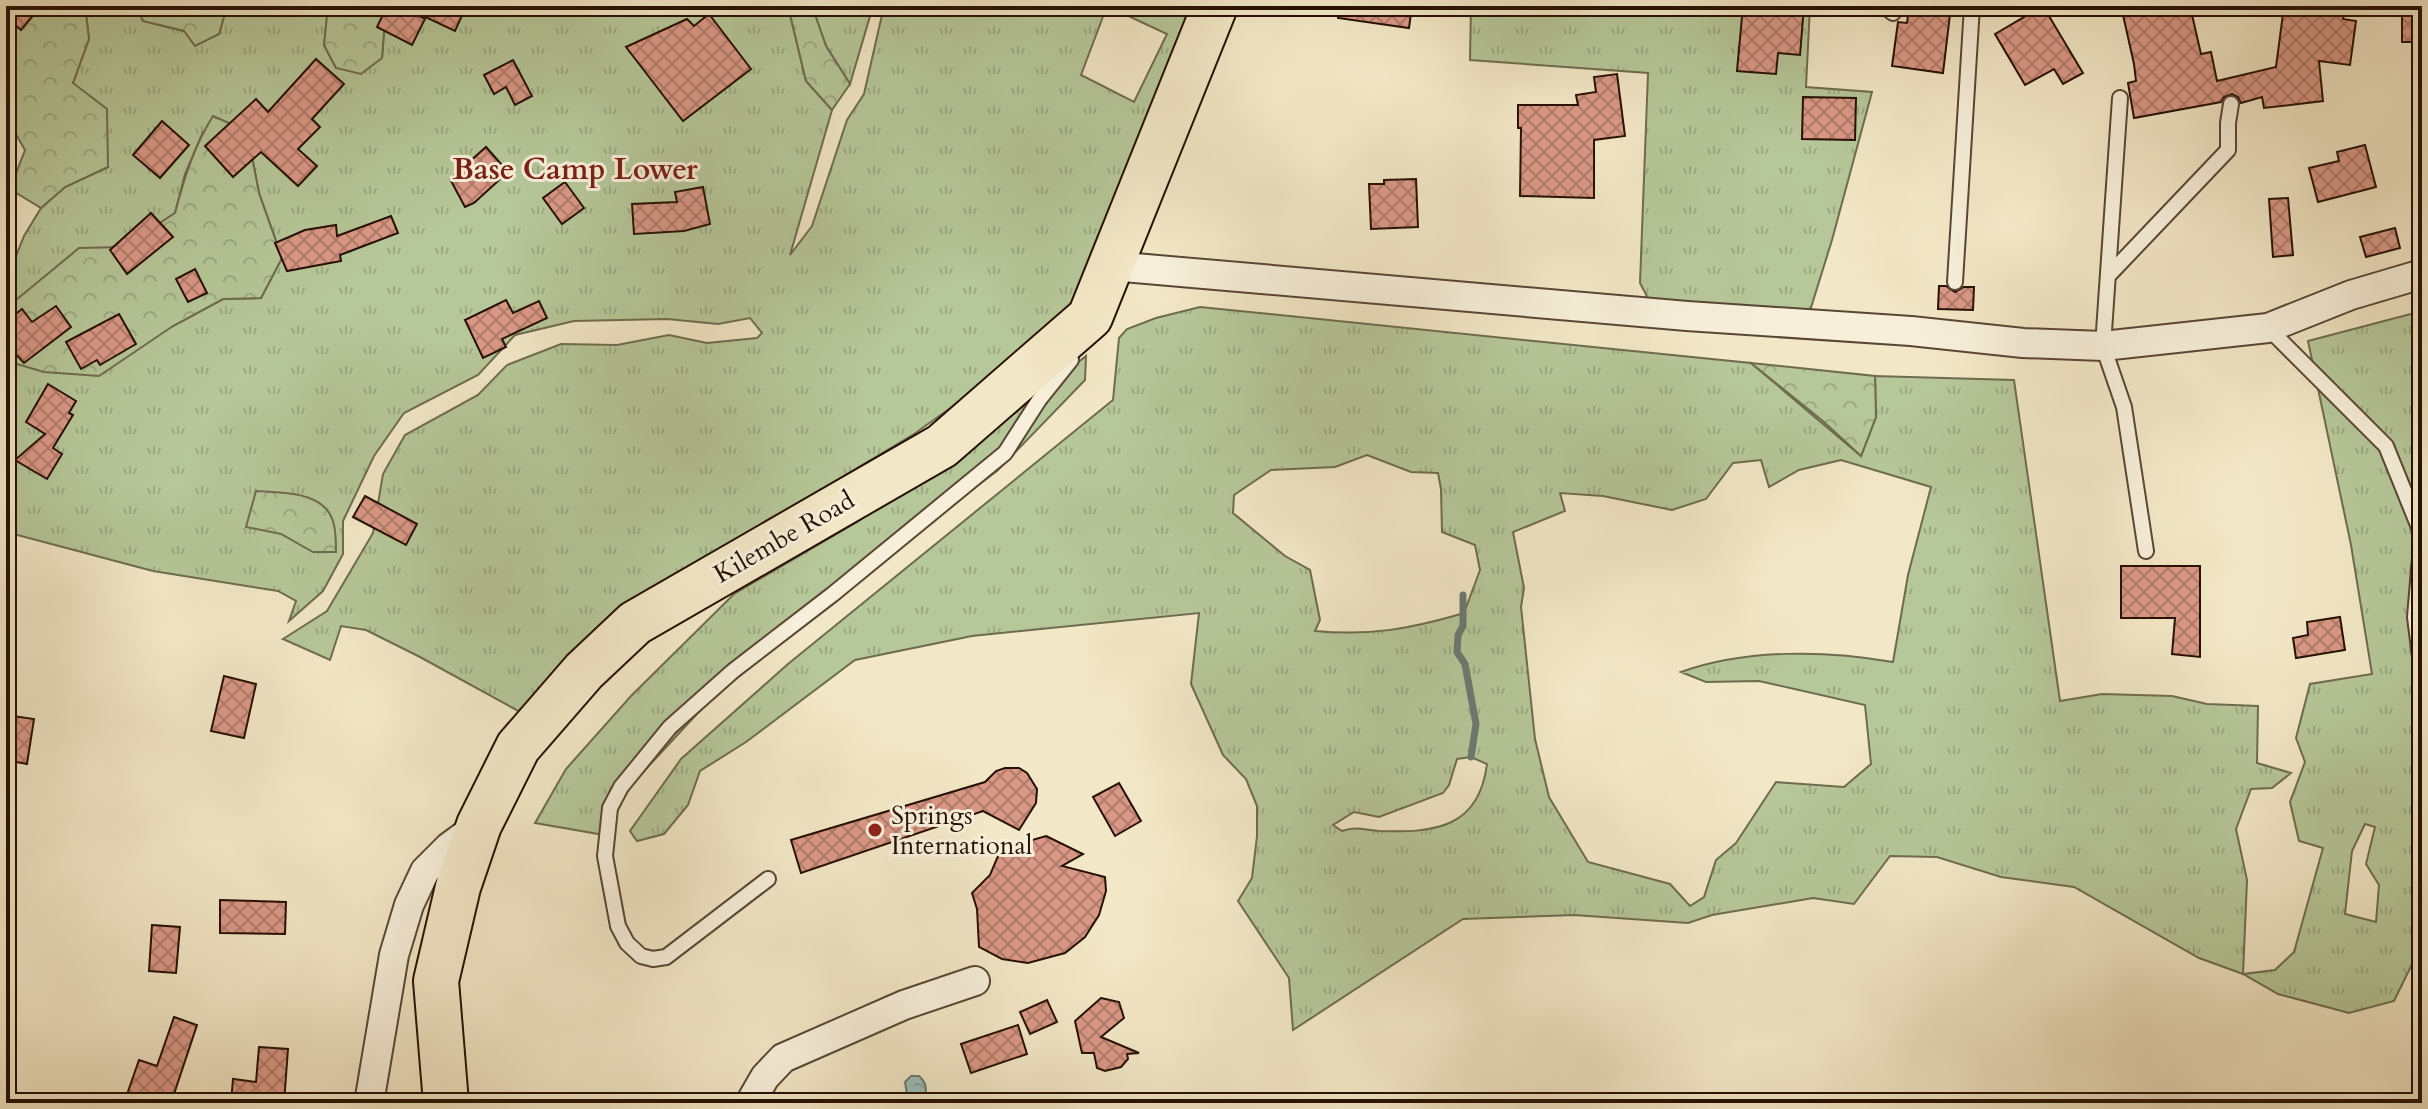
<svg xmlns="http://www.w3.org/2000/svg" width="2428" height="1109" font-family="Cardo,serif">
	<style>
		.grass { fill: url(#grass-tufts); stroke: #6e6c4e; stroke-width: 2; fill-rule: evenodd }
		.forest { fill: url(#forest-crowns); stroke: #6e6c4e; stroke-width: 2 }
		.water { fill: url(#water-ripples); stroke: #6d7971; stroke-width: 2 }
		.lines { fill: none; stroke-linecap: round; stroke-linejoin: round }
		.stream { stroke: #6d7971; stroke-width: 7 }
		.building { fill: url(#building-cross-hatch); stroke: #261003; stroke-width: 2 }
		.service-casing { stroke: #594634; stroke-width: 18 }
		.minor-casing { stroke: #594634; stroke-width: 32 }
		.primary-casing { stroke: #261003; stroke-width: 48 }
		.service { stroke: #f7efda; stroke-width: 14 }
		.minor { stroke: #f7efda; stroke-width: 28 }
		.primary { stroke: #f2e7c6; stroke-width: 44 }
		.poi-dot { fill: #8f2418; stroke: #f7efda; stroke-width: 3 }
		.labels { text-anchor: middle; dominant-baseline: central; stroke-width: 6; stroke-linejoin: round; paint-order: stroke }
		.street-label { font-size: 26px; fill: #261003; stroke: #f7efda }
		.poi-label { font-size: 26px; fill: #261003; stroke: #f7efda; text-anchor: start }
		.quarter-label { font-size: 30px; font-weight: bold; fill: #7a1f14; stroke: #f7efda }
	</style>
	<defs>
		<pattern id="grass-tufts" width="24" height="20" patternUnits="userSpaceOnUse" patternTransform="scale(2)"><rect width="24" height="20" fill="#b6c799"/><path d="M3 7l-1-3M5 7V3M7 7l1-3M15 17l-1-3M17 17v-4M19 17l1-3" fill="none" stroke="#9caa82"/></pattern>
		<pattern id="forest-crowns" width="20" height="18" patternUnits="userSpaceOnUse" patternTransform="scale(2)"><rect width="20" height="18" fill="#b6c799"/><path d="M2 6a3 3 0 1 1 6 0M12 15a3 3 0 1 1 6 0" fill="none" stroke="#9caa82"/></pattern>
		<pattern id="water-ripples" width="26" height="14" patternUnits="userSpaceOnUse" patternTransform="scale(2)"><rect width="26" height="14" fill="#9cbfba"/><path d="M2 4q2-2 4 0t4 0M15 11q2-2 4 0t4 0" fill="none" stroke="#86a39e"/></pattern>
		<pattern id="building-cross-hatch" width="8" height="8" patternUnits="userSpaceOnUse" patternTransform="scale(2)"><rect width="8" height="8" fill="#da9886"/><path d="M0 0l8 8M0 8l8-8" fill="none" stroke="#b17b6b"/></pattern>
	</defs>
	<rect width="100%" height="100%" fill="#f2e7c6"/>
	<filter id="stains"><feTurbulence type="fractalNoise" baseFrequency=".0025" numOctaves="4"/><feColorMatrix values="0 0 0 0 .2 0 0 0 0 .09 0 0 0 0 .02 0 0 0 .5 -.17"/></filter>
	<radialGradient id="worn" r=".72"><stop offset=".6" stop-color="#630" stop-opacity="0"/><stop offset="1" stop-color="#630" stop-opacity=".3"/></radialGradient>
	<!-- grass -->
	<g class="grass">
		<path d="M85,6H136L143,21L184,31L219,34L227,6H328L324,45L336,68L382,58L386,6H788L806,81L832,110L790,255L812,226L847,120L864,94L884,6H1207L1067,316L1008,367L914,434L799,503L551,729L420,657L366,630L341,626L330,660L283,639L327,611L373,533L383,474L405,435L478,395L507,365L561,344L617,345L669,335L707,343L757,338L762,333L750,318L718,324L667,319L574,321L515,335L478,375L404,413L374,456L343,521V554L323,591L289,621L296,601L278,591L153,571L6,532V281L24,236L41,208L65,187L108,167L73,83L89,39ZM1107,6L1167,34L1134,102L1081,75ZM247,131L259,193L282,258L261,298L223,299L173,326L124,247L175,213L185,174L203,132Z"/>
		<polygon points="812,6 873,6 850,84 826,46"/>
		<polygon points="1471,6 1810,6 1806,87 1872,92 1832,240 1804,330 1650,302 1640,283 1648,73 1470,60"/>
		<path d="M1200,307L1751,363L1861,456L1876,417L1875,376L2014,380L2060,701L2102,694L2172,696L2207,704L2258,706L2257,763L2291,773L2272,788L2251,789L2236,829L2247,880L2243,974L2275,970L2294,952L2323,848L2299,841L2290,802L2305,762L2296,738L2310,684L2372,674L2351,545L2308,341L2422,311V944L2394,1001L2349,1013L2278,994L2243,974L2199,958L2074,887L2001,877L1937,857L1890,856L1854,904L1813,898L1712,915L1688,923L1574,915L1463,919L1293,1030L1289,978L1238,901L1252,878L1257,836V806L1246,779L1223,755L1191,684L1199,613L972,636L855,660L746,742L700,771L688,805L664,834L637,841L630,831L681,759L788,664L1113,400L1119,338L1127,329L1156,318ZM1367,455L1411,472L1438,473L1441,489L1442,532L1475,545L1480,570L1464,613C1410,629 1371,636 1315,631L1320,620L1310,570L1285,556L1233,513L1234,495L1271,470L1335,467ZM1761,460L1769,487L1799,470L1841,460L1931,487L1908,575L1893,662C1825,650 1746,649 1681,672L1706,682L1759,681L1865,705L1871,764L1844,787L1776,782L1736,843L1716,860L1704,897L1690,906L1670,884L1588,862L1549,797L1535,739L1521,607L1524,588L1513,532L1565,511L1560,493L1603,496L1672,510L1706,499L1733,463ZM1471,757L1487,764C1479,828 1435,833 1379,831C1365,830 1356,826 1342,831L1333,825L1354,812L1379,817L1443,793L1449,785L1457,759ZM2365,824L2375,827L2366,864L2379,885L2376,922L2345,914L2352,851Z"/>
		<polygon points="1086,356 1085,380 997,471 899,543 735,673 618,799 610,836 535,823 566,769 631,696 734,594 857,522 1001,424"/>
	</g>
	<!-- forest -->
	<g class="forest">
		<polygon points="6,6 85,6 89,39 73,83 107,109 108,167 65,187 41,208 10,189 25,150 6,117"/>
		<polygon points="136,6 227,6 219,34 195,46 184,31 143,21"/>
		<polygon points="328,6 386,6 382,58 361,74 336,68 324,45"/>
		<polygon points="788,6 812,6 826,46 850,84 832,110 806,81"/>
		<path d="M213,116L247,131L259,193L282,258L261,298L223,299L173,326L99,376L44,372L10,362L16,300L79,248L124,247L175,213C184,179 194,146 213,116Z"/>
		<polygon points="1751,363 1875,376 1876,417 1861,456 1824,422"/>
		<path d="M256,491C284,493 327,491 334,525C336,534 336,543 336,552H313L281,534L246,527Z"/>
	</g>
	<!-- water -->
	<path class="water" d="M911,1076H919C929,1085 925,1091 926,1103H918L907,1094L905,1082Z"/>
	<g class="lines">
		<!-- stream -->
		<polyline class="stream" points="1463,595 1463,626 1458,635 1457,652 1465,664 1476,724 1471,757"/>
	</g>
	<!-- building -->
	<g class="building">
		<polygon points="6,6 41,6 21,30 6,17"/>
		<polygon points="387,6 401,6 425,19 412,45 377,27"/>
		<polygon points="402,6 453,6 464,11 455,31"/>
		<polygon points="1338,6 1412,6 1409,28 1338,18"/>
		<polygon points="1743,6 1804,6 1800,55 1778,53 1776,74 1737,71"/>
		<polygon points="1909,6 1951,6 1943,73 1892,66 1898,22 1907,23"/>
		<polygon points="2043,6 2083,73 2063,84 2054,69 2025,85 1995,34"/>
		<polygon points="2121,6 2190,6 2201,54 2211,52 2217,81 2276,67 2284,6 2315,10 2316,6 2345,6 2343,19 2356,21 2350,65 2319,61 2323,101 2264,108 2262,97 2241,103 2238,97 2232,94 2224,97 2221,102 2134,118 2128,83 2136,81 2134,64"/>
		<rect x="2402" y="6" width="20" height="36"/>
		<polygon points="709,14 751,69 683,121 626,47 687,19 694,26"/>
		<polygon points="316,59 344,84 312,119 320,127 298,149 317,166 298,186 261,152 233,177 205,146 256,99 268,112"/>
		<polygon points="513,60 532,96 515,105 506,87 494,94 484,75"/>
		<polygon points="1617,74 1625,136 1594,140 1594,198 1520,196 1521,128 1518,128 1518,105 1578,105 1576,95 1596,92 1594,77"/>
		<polygon points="1803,97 1856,98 1855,140 1802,139"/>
		<polygon points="162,121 189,145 160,178 133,155"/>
		<polygon points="2365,145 2376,187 2318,202 2309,168 2339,161 2337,152"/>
		<polygon points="486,147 508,172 474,203 465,207 450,179"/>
		<polygon points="1416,179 1418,227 1371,229 1369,184 1384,184 1384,180"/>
		<polygon points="565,182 584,208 562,224 543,198"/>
		<polygon points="703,187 710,224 684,231 634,234 632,204 677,202 675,192"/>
		<polygon points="2288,198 2293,255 2273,257 2269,199"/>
		<polygon points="151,213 173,237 127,274 110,250"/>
		<polygon points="391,216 398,233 340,255 341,261 287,271 275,243 305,230 336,225 337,236"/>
		<polygon points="2395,228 2400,248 2366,257 2360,237"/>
		<polygon points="195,269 207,293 188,302 176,279"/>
		<polygon points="1939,286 1946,286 1955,292 1964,287 1974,287 1973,310 1938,309"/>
		<polygon points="506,300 513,313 539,301 547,318 502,339 506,347 483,358 465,320"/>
		<polygon points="56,306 71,327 24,363 6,344 6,322 22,309 32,322"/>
		<polygon points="119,314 136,344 100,365 97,360 81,369 66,342"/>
		<polygon points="48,384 76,401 69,413 73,415 53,448 62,454 47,479 15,460 45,434 26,422"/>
		<polygon points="365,496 417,524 406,545 353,517"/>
		<polygon points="2121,566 2200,566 2200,657 2172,654 2175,618 2121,618"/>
		<polygon points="2340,617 2345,650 2296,658 2293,638 2308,635 2307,622"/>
		<polygon points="224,676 256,684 244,738 211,731"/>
		<polygon points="6,715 34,719 27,764 6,760"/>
		<polygon points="1005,768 1019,768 1027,773 1037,789 1036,803 1019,830 983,811 801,873 791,840 985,782 996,771"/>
		<polygon points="1119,783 1141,821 1115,836 1093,797"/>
		<polygon points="1046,836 1083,854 1062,866 1105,877 1106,891 1099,915 1085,937 1065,953 1028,963 1002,959 979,947 977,909 972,893 990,875 1001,849"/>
		<polygon points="220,900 286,902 285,934 220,933"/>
		<polygon points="152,925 180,927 176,973 149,971"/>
		<polygon points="1101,998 1119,1002 1124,1018 1101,1037 1139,1053 1127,1054 1128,1059 1121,1067 1105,1071 1097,1068 1094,1053 1082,1053 1075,1021"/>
		<polygon points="1047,1000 1057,1022 1030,1034 1020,1012"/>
		<polygon points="174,1017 197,1025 171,1103 124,1103 139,1060 157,1066"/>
		<polygon points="1018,1025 1027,1054 971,1073 961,1044"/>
		<polygon points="259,1047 288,1049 284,1103 231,1103 233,1079 256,1082"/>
	</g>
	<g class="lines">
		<!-- service casing -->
		<g class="service-casing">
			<g id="service">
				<polyline points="1884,6 1893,13 1897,6"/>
				<polyline points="2120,98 2103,346 2124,407 2146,551"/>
				<polyline points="2108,276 2228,150 2228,123 2231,104"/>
				<polyline points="1955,282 1972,6"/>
				<polyline points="2268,328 2386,446 2422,535"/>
				<polyline points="2422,534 2415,617 2422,672"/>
				<polyline points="768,879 666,957 653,959 641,956 627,943 618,926 605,856 610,808 621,787 670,727 733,671 833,594 1005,453 1039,400 1071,360"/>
			</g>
		</g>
		<!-- minor casing -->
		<g class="minor-casing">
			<g id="minor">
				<polyline points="1112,266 1687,316 1911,331 2023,343 2103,346 2268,328 2351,295 2422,274"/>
				<polyline points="369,1103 394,955 409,905 425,871 449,847 479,825"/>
				<polyline points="750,1103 765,1077 783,1058 904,1005 975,981"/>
			</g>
		</g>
		<!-- primary casing -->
		<g class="primary-casing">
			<polyline id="primary" points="446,1103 436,981 458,887 479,825 518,747 584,671 635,623 942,446 1090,317 1215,6"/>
		</g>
		<!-- service -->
		<use href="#service" class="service"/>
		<!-- minor -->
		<use href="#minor" class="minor"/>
		<!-- primary -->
		<use href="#primary" class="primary"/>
	</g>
	<!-- markers -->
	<circle class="poi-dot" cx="875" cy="830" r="8"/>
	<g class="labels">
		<!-- street labels -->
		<g class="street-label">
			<text transform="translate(784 537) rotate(-30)">Kilembe Road</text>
		</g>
		<!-- poi labels -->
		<g class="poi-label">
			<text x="891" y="815">Springs<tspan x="891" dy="30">International</tspan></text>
		</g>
		<!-- quarter labels -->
		<g class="quarter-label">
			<text x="575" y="169">Base Camp Lower</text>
		</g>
	</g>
	<!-- margin -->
	<rect width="2428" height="1109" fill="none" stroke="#f2e7c6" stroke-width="32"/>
	<rect x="8" y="8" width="2412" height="1093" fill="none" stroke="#261003" stroke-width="4"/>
	<rect x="16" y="16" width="2396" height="1077" fill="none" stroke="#261003" stroke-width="2"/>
	<rect width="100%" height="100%" filter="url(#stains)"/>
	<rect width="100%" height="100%" fill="url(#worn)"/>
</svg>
